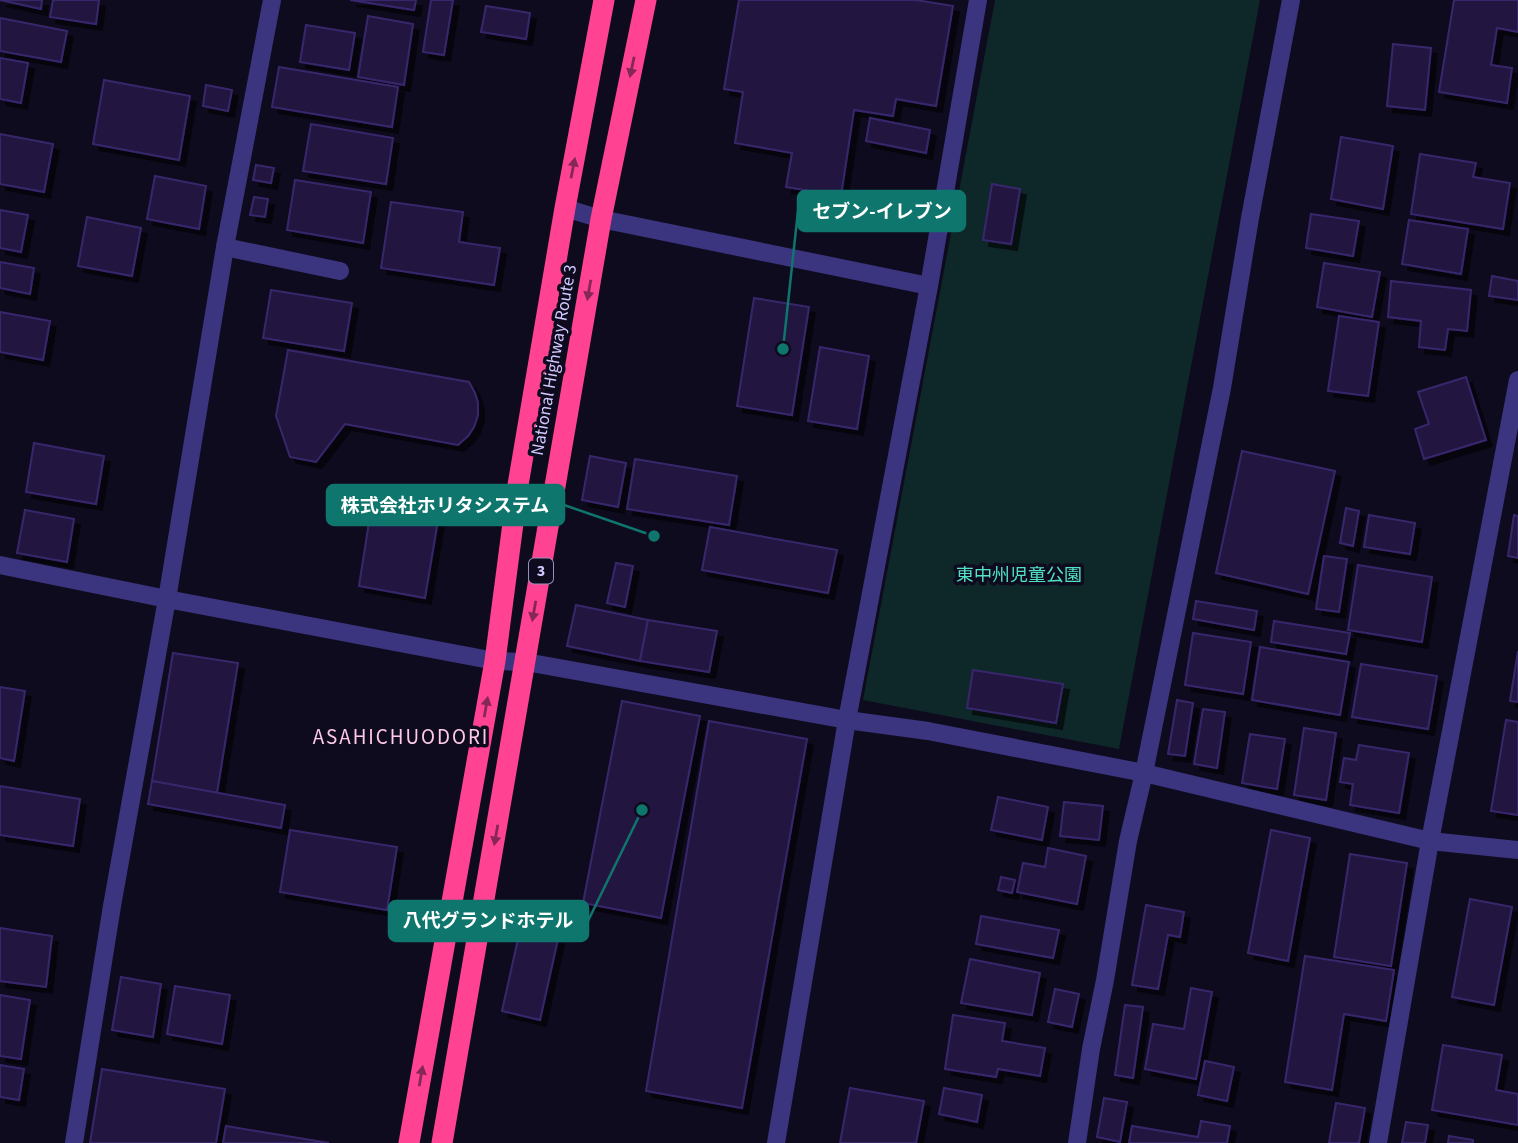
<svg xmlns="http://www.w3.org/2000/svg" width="1518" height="1143" font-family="'Source Sans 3','Noto Sans JP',sans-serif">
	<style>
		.green { fill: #0e2728 }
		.building { fill: #21163f; stroke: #39286c; stroke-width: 2; filter: url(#shadow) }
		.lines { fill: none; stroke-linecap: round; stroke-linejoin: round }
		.lane { stroke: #3b347f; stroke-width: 18 }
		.street { stroke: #3b347f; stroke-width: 18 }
		.highway { stroke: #ff4392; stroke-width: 21 }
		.oneway { fill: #872758 }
		.labels { text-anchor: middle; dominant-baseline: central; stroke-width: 7; stroke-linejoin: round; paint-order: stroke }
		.shield { fill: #0f0b1e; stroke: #988fbc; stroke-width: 2 }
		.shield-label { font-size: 16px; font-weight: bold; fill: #d2c8ff }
		.street-label { font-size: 18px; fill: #d2c8ff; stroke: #0f0b1e }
		.park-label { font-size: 18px; fill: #51e2c6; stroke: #0f0b1e }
		.quarter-label { font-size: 21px; letter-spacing: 2px; fill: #ffcae9; stroke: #0f0b1e }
		.leader { fill: none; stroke: #0f766e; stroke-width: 2.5 }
		.callout-dot { fill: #0f766e; stroke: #0f0b1e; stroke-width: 2.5 }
		.callout { fill: #0f766e; stroke: #0f766e; stroke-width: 2.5 }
		.callout-label { font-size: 19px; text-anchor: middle; font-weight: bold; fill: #fff }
	</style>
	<defs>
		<filter id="shadow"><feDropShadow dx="6" dy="6" stdDeviation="0" flood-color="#0009"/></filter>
	</defs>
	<rect width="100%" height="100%" fill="#0f0b1e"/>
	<!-- green -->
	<polygon class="green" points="995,0 1260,0 1119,749 863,700"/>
	<!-- building -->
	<g class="building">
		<polygon points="0,0 42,0 41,9"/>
		<polygon points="53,0 99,0 96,24 50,17"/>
		<polygon points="350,0 416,0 414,10"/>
		<polygon points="431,0 453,0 444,55 423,52"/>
		<polygon points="739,0 916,0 953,6 936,106 896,99 893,116 854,110 841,196 786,187 792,153 735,143 743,92 724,89"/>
		<polygon points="1454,0 1518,0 1518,32 1497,28 1491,65 1512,68 1507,103 1439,92"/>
		<polygon points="486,6 530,13 526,39 481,32"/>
		<polygon points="368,16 413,24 404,85 358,77"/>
		<polygon points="0,18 67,31 61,62 0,51"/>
		<polygon points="306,25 355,33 349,70 300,62"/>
		<polygon points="1393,44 1431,48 1425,110 1387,106"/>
		<polygon points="0,58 28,63 21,103 0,99"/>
		<polygon points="279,67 398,87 392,127 272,107"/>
		<polygon points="104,80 190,96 179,160 93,144"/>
		<polygon points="206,85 232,90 228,111 203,106"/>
		<polygon points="870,118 930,130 926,153 866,141"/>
		<polygon points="311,124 393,138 386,184 303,171"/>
		<polygon points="0,134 53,144 44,192 0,184"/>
		<polygon points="1341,137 1393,146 1383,209 1331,199"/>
		<polygon points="1420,154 1476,163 1473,177 1510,183 1503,229 1411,214"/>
		<polygon points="256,165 274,168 271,183 253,180"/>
		<polygon points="155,176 206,186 199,229 147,219"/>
		<polygon points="295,180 371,192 363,243 287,230"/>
		<polygon points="992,184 1020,189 1011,244 983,240"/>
		<polygon points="254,197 268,199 265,217 250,215"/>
		<polygon points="391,202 463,212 459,242 500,248 494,285 381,268"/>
		<polygon points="0,210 28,215 21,252 0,248"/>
		<polygon points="1311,214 1359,221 1353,256 1306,248"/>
		<polygon points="87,217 141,228 132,276 78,266"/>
		<polygon points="1409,220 1468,229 1461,274 1402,264"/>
		<polygon points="0,262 34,268 30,294 0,288"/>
		<polygon points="1324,263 1380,272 1372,317 1317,307"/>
		<polygon points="1492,276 1518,281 1518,300 1489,296"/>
		<polygon points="1391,281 1471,290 1467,331 1448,329 1445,350 1419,347 1421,321 1388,317"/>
		<polygon points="271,290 352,303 344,351 263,338"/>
		<polygon points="754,298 809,307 792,415 737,406"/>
		<polygon points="0,312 50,321 43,360 0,352"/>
		<polygon points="1339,316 1379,322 1368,396 1328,391"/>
		<polygon points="820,347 869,356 857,429 808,421"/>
		<polygon points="288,350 469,382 475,393 478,403 478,415 474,427 468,436 458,445 345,424 316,462 290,457 276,416"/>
		<polygon points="1466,377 1486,440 1424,459 1415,429 1429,424 1418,392"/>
		<polygon points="34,443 104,456 96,504 26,492"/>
		<polygon points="1242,451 1335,471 1308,594 1216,573"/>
		<polygon points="590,456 626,463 618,507 582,500"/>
		<polygon points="635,459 737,476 729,525 627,509"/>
		<polygon points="372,503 439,514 425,598 359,586"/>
		<polygon points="1346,508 1359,511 1353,546 1340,543"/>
		<polygon points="25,510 74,519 67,562 17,553"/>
		<polygon points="1369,515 1415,523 1410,554 1364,547"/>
		<polygon points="1514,515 1518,516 1518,558 1508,556"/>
		<polygon points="710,527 837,550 828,593 702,570"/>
		<polygon points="1324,556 1347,559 1339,612 1316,609"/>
		<polygon points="616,563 633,566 625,607 607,603"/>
		<polygon points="1358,565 1432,577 1422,642 1348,630"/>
		<polygon points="1196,601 1257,611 1254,630 1193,619"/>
		<polygon points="576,605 648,620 640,661 567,646"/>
		<polygon points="648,620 717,631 709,672 640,661"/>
		<polygon points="1274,621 1350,633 1346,654 1271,642"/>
		<polygon points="1193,633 1251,642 1243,694 1185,685"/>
		<polygon points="1260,647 1349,662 1340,715 1252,700"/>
		<polygon points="1518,651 1518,702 1510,701"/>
		<polygon points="173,653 238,663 217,793 152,781"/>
		<polygon points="1361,664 1437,676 1428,729 1352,717"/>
		<polygon points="973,670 1063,684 1056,723 967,708"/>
		<polygon points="0,687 25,691 14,761 0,758"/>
		<polygon points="1177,700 1193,703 1185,756 1168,754"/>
		<polygon points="622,701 700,716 661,918 583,903"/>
		<polygon points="1203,709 1225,712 1217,768 1194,764"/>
		<polygon points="1506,720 1518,722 1518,815 1491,811"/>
		<polygon points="709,721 807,739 742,1108 646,1091"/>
		<polygon points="1304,728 1336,733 1326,800 1294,795"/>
		<polygon points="1250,734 1285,739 1277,789 1242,783"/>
		<polygon points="1359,745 1409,753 1399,813 1350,805 1353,784 1340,782 1344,758 1356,760"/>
		<polygon points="152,781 285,805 281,828 148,804"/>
		<polygon points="0,786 80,799 73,846 0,835"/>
		<polygon points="998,797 1048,807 1042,840 991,830"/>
		<polygon points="1064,802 1103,806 1099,840 1060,836"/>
		<polygon points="290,830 397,847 387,910 280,892"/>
		<polygon points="1271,830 1310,838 1288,961 1248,953"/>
		<polygon points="1048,848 1086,856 1077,904 1017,892 1023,863 1045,867"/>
		<polygon points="1350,854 1407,863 1391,966 1334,957"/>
		<polygon points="1001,877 1015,880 1012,893 998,890"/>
		<polygon points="1470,899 1512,907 1494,1005 1452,997"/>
		<polygon points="1146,905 1184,912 1180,937 1168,935 1158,989 1132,985"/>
		<polygon points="981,916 1059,930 1053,958 976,944"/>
		<polygon points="0,928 52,936 46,987 0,981"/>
		<polygon points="520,930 558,939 540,1020 502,1011"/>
		<polygon points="1305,956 1394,970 1386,1021 1344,1014 1332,1090 1285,1082"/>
		<polygon points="970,959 1040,973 1032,1015 961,1003"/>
		<polygon points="121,977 161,984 153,1037 112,1030"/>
		<polygon points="175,986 230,995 222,1044 167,1034"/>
		<polygon points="1191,988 1212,992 1196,1079 1145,1069 1153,1024 1184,1029"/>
		<polygon points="1055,989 1079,994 1072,1027 1048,1022"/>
		<polygon points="0,995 30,1000 21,1059 0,1056"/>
		<polygon points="1125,1005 1143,1007 1133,1078 1115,1075"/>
		<polygon points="953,1015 1005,1023 1002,1041 1045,1048 1040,1076 998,1069 996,1077 945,1069"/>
		<polygon points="1443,1045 1502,1055 1496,1090 1518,1094 1518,1125 1432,1110"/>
		<polygon points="1205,1061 1234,1067 1227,1101 1198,1095"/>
		<polygon points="0,1065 24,1069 19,1100 0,1097"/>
		<polygon points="102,1069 225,1089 216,1143 90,1143"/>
		<polygon points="850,1088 924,1101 916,1143 840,1143"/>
		<polygon points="944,1088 982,1095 977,1122 939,1114"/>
		<polygon points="1104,1098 1127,1102 1120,1142 1097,1137"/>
		<polygon points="1336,1103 1365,1108 1359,1143 1329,1143"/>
		<polygon points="1201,1121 1230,1126 1227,1143 1129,1143 1132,1126 1198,1137"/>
		<polygon points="1406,1122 1428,1125 1425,1143 1402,1143"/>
		<polygon points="226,1126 329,1143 223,1143"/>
		<polygon points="1449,1136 1473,1140 1473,1143 1448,1143"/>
	</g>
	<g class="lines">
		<!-- lane -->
		<polyline class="lane" points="225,247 340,271"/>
		<!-- street -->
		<g class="street">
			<polyline points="565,208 601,219 929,286"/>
			<polyline points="0,565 167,599 495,661 526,662 847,720 928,731 1144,773 1430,841 1518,850"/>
			<polyline points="74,1143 112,906 167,599 225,247 272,0"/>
			<polyline points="776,1143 847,720 929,286 978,0"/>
			<polyline points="1077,1143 1091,1049 1105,980 1128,841 1144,773 1222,388 1250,218 1291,0"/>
			<polyline points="1378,1143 1430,841 1518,380"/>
		</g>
		<!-- highway -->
		<g class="highway">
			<polyline points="409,1143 495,661 518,485 565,208 604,0"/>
			<polyline points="442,1143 601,219 646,0"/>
		</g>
	</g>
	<!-- one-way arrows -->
	<defs><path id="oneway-solid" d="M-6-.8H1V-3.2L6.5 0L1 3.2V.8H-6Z" transform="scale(1.75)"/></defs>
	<g class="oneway">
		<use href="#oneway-solid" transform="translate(632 67) rotate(102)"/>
		<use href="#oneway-solid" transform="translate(573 168) rotate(-79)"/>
		<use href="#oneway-solid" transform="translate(589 290) rotate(100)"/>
		<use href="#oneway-solid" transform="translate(534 611) rotate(100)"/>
		<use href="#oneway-solid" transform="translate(486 707) rotate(-80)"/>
		<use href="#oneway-solid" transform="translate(496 835) rotate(100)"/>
		<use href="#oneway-solid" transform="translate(421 1076) rotate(-80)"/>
	</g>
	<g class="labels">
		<!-- shield labels -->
		<rect class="shield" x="529" y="558.5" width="24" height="25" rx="5"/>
		<g class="shield-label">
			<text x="541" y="571">3</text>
		</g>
		<!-- street labels -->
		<g class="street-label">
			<text transform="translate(554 360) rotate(-80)">National Highway Route 3</text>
		</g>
		<!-- park labels -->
		<g class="park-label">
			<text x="1019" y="575">東中州児童公園</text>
		</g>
		<!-- quarter labels -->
		<g class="quarter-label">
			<text x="401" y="737">ASAHICHUODORI</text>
		</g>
	</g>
	<!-- callouts -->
	<path class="leader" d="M783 349L798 211M654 536L564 505M642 810L588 921"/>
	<g class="callout-dot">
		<circle cx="783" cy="349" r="7"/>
		<circle cx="654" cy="536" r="7"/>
		<circle cx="642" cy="810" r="7"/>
	</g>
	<g class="callout">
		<rect x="798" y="191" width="167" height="40" rx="7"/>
		<rect x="327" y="485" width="237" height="40" rx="7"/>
		<rect x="389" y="901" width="199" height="40" rx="7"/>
	</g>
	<g class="callout-label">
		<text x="882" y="218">セブン-イレブン</text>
		<text x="445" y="512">株式会社ホリタシステム</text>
		<text x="488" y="927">八代グランドホテル</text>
	</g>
</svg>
